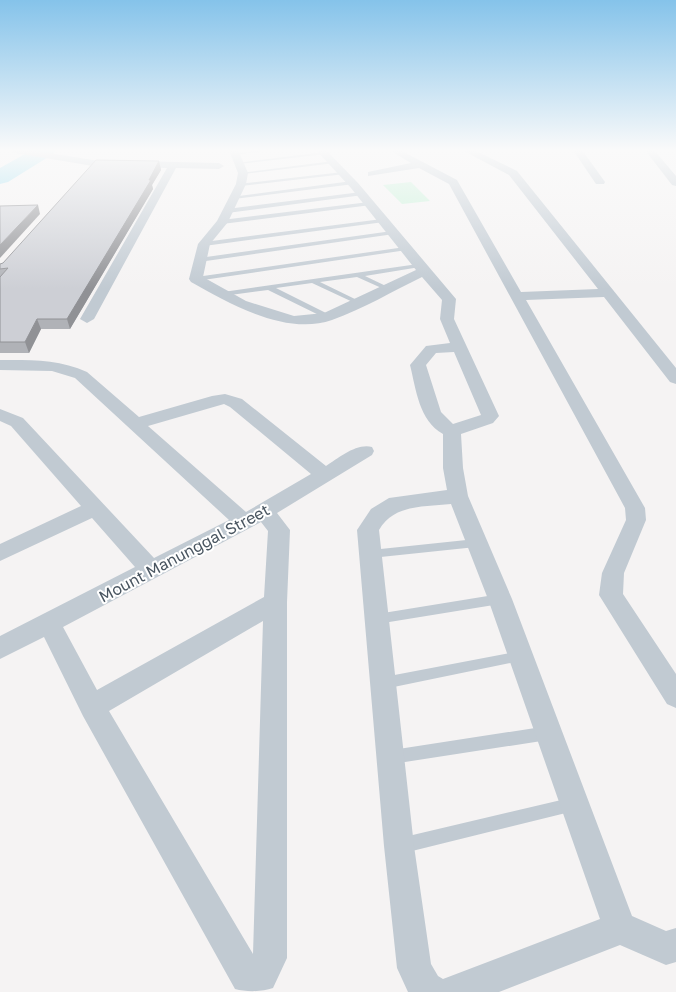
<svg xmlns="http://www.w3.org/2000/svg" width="676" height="992" font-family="'Golos Text',sans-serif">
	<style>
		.green { fill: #c3f1d5 }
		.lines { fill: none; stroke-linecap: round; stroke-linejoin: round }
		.river { fill: #90daee; fill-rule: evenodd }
		.service { fill: #c1cad2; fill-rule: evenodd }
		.minor { fill: #c1cad2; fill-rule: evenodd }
		.wall { fill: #b0b2b7 }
		.shaded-wall { fill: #909195 }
		.building { fill: #cdcfd5; stroke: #909195 }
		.labels { text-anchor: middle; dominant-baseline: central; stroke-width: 4; stroke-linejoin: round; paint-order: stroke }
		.street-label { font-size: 16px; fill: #4a5661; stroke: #fff }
	</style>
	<rect width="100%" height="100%" fill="#f5f3f3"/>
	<!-- green -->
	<polygon class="green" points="411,182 430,201 402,204 383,185"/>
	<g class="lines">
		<!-- river -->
		<polygon class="river" points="32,150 56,150 53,154 8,182 0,184 0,168"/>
		<!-- service -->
		<g class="service">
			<polygon points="260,150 273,150 234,155 232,154"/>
			<polygon points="324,152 326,154 239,164 237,163"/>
			<polygon points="333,161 335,163 243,174 241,173"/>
			<polygon points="343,172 345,174 241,186 238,184"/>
			<polygon points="352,181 354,184 234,199 231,197"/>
			<polygon points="361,192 363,193 363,195 227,213 224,211 227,209"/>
			<polygon points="369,202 371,203 371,205 222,224 219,222 222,220"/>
			<polygon points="382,219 385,221 384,222 204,246 201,244 204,242"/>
			<polygon points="392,231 395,233 394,234 199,262 196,260 199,258"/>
			<polygon points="405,247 407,248 407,250 196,281 193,279 196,277"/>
			<polygon points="418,264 421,266 420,267 365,276 388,287 389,288 386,290 357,277 320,282 359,301 359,303 357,304 312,283 276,288 330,315 330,319 327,319 268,290 223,296 220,294 223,292"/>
			<polygon points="476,539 480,540 481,543 480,546 476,547 371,558 367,557 366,554 367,551 371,550"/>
			<polygon points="500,594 504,596 506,599 504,602 500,604 377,624 373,622 371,619 373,616 377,614"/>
			<polygon points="520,651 524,652 526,656 524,660 520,661 384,689 379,687 378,683 379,679 384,677"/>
			<polygon points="548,726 553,728 555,733 553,738 548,740 392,764 387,762 385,757 387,752 392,750"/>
			<polygon points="574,797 579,799 581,804 579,809 574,811 400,854 395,851 392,846 395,841 400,838"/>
		</g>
		<!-- minor -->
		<g class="minor">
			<polygon points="10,150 30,150 93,160 219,163 224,166 219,169 176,168 94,319 87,323 80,319 167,168 93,166 15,153"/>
			<path d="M229,150H238L248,173L246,184L228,222L210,244L203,277L246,301L294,316L324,313L416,270L351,188L316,150H326L358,183L456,299L454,319L499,416L493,423L461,434L463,468L468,496L512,599L632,916L666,931L676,928V962L666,965L620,945L499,992H408L397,968L384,846L357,530L371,509L389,498L447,490L443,468V434C419,421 416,389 410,365L426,346L450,343L440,319L442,300L422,277C393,291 363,309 332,320C286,336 230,304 191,282L189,279L198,244L217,221L236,184L238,173ZM454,352L481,415L453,424L441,412L426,365L436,353ZM451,504L488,599L600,919L443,979L438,976L431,964L414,846L379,530C394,504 424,507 451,504Z"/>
			<polygon points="389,150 400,150 457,180 521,292 598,289 509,175 462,150 474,150 517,171 676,368 676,384 670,382 604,297 526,300 645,508 646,520 624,573 623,594 676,674 676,708 667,704 599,595 602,573 626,520 625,508 449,184 419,168 368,176 368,172 411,163"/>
			<polygon points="573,150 582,150 605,182 604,184 596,184"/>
			<polygon points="645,150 654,150 676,176 676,186 672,185"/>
			<path d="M0,360C30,360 59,359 87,372L139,417L212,396L225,394L242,399L326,466C339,458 356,443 372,447L374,451L372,455L277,513L290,530L287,602V958L273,988C262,992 246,992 235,989L83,716L44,637L0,659V636L135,567L92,518L0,561V544L81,506L11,426L0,421V409L23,418L154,558L229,520L75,378L52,371L0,370ZM224,404L230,407L311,474L246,512L148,426ZM261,522L268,531L264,597L97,690L63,627ZM263,621L253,954L109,711Z"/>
		</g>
	</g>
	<!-- wall -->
	<polygon class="wall" points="159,161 161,170 152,185 153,189 70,329 41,329 29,353 0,353 0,264 3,263"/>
	<!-- shaded-wall -->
	<g class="shaded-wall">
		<polygon points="159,161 161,170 152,185 153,189 70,329 67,319"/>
		<polygon points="38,205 40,214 0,258 0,245"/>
		<polygon points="37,319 41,329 29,353 25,342"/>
	</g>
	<!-- building -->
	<g class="building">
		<polygon points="96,160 159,161 149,180 151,180 67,319 37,319 25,342 0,342 0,277 8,268 0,269 0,264 3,263"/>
		<polygon points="38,205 0,245 0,206"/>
	</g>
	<!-- sky -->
	<linearGradient id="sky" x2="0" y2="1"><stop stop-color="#85c3ea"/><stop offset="0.52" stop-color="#fafafa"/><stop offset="1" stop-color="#fafafa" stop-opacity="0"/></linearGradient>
	<rect width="676" height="289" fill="url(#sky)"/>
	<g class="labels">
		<!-- street labels -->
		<g class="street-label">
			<text transform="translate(184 553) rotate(-28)">Mount Manunggal Street</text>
		</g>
	</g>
</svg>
